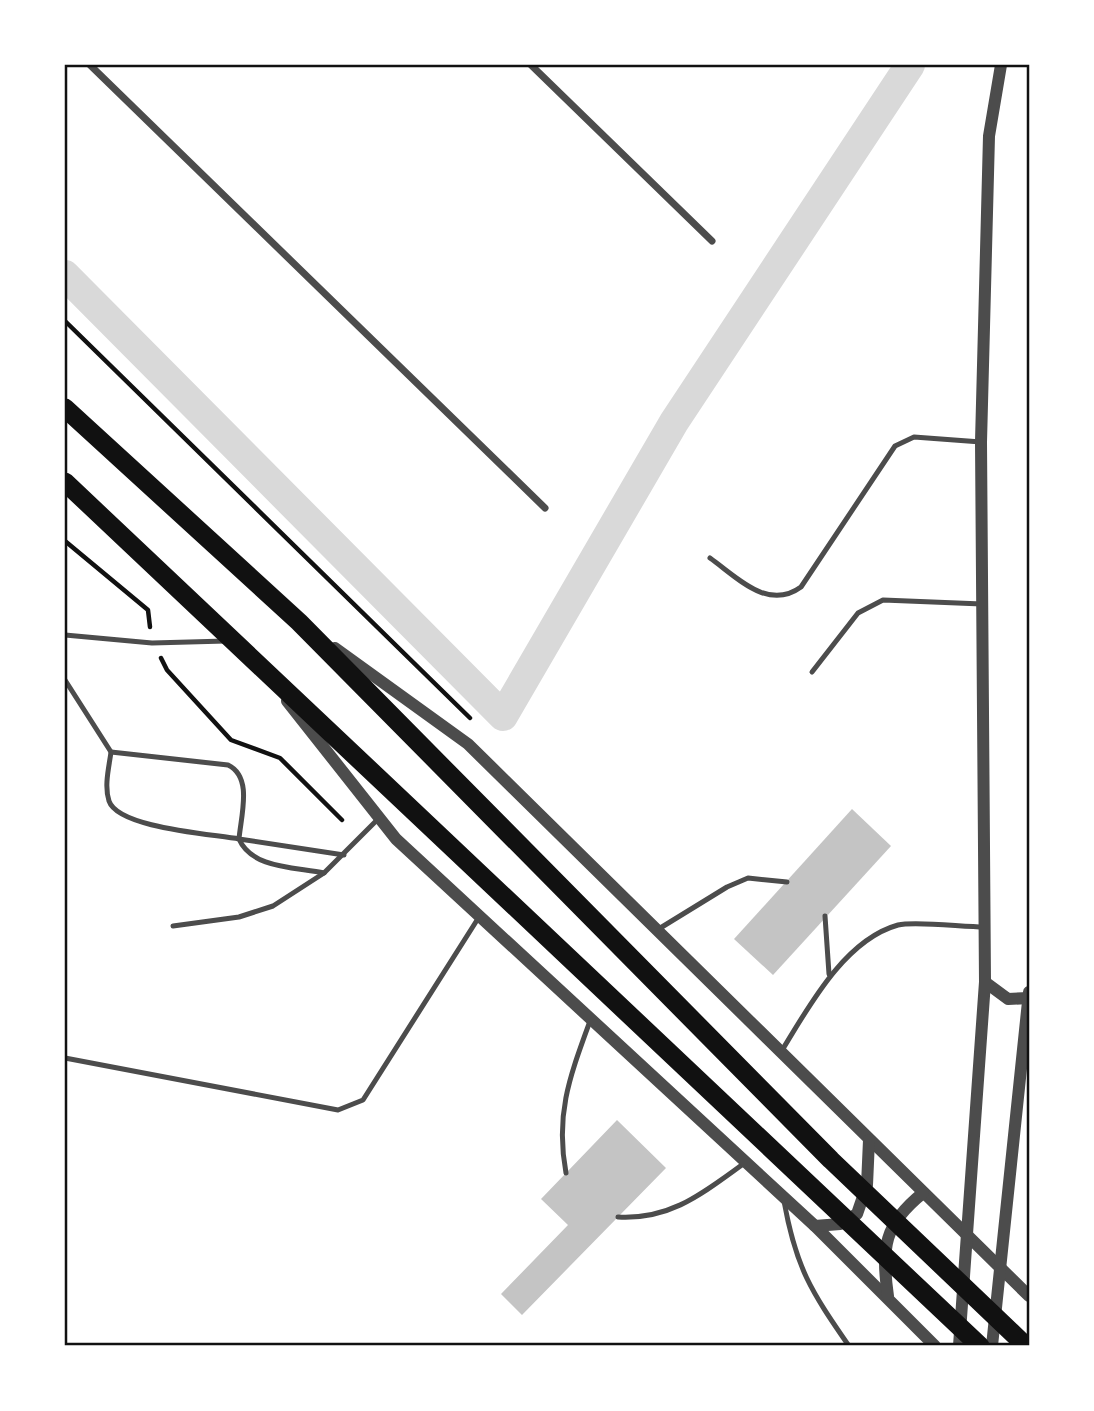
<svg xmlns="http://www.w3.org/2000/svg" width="1094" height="1411" font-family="'Libre Baskerville',serif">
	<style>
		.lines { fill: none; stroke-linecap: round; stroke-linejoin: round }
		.canal { stroke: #d9d9d9; stroke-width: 30 }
		.building { fill: #c4c4c4 }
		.path { stroke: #111; stroke-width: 4.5 }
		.service { stroke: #4c4c4c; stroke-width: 5 }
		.minor { stroke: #4c4c4c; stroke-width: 7 }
		.tertiary { stroke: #4c4c4c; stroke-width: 12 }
		.trunk { stroke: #111; stroke-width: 19 }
		.neatline { fill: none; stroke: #111; stroke-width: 2.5 }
	</style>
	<rect width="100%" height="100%" fill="#fff"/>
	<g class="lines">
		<!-- canal -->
		<polyline class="canal" points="65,275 503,716 674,422 910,65"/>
	</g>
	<!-- building -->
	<g class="building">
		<polygon points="852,809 891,846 773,975 734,939"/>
		<polygon points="617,1120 666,1168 522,1315 501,1294 568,1225 541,1199"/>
	</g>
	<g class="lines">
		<!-- path -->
		<g class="path">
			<polyline points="65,321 470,718"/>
			<polyline points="65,541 148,610 150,627"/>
			<polyline points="161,658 167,670 231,740 280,758 342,820"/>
		</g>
		<!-- service -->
		<g class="service">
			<path d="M710,558C738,578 768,611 801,587L895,446L914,437L981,442"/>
			<polyline points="65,635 152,643 226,641"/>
			<polyline points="812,672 858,613 883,600 982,604"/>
			<path d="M65,680L111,752C109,767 104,786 109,801C118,828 212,834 239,839C252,869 296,867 324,873L379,818"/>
			<path d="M111,752L228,765C253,777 241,815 239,839L344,855"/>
			<polyline points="825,916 829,974"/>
			<polyline points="173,926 239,917 273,906 324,873"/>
			<polyline points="657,930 727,887 748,878 787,882"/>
			<path d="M781,1052C808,1008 844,940 898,925C916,921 963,927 984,927"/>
			<polyline points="65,1058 338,1110 363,1100 479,917"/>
			<path d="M566,1173C555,1114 570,1076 590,1021"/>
			<path d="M784,1201C796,1268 811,1291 849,1346"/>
			<path d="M618,1217C672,1220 704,1192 746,1162"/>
		</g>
		<!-- minor -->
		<g class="minor">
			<polyline points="90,65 545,508"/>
			<polyline points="531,65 712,241"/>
		</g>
		<!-- tertiary -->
		<g class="tertiary">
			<polyline points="335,648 468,744 1029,1296"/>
			<polyline points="287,701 396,839 815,1226 935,1346"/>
			<polyline points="985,982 1008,999 1029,998"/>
			<polyline points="815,1226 840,1224 857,1214 867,1185 869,1140"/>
			<path d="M888,1296C881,1248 884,1224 923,1193"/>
			<polyline points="959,1346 985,982 981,442 989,136 1001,65"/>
			<polyline points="992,1346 1029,992"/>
		</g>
		<!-- trunk -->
		<g class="trunk">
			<polyline points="65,408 299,622 831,1160 1026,1346"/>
			<polyline points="65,482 980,1346"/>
		</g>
	</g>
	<!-- border -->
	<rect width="1094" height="1411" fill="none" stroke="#ffffff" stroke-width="133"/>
	<rect x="66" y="66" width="962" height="1278" class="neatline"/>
</svg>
